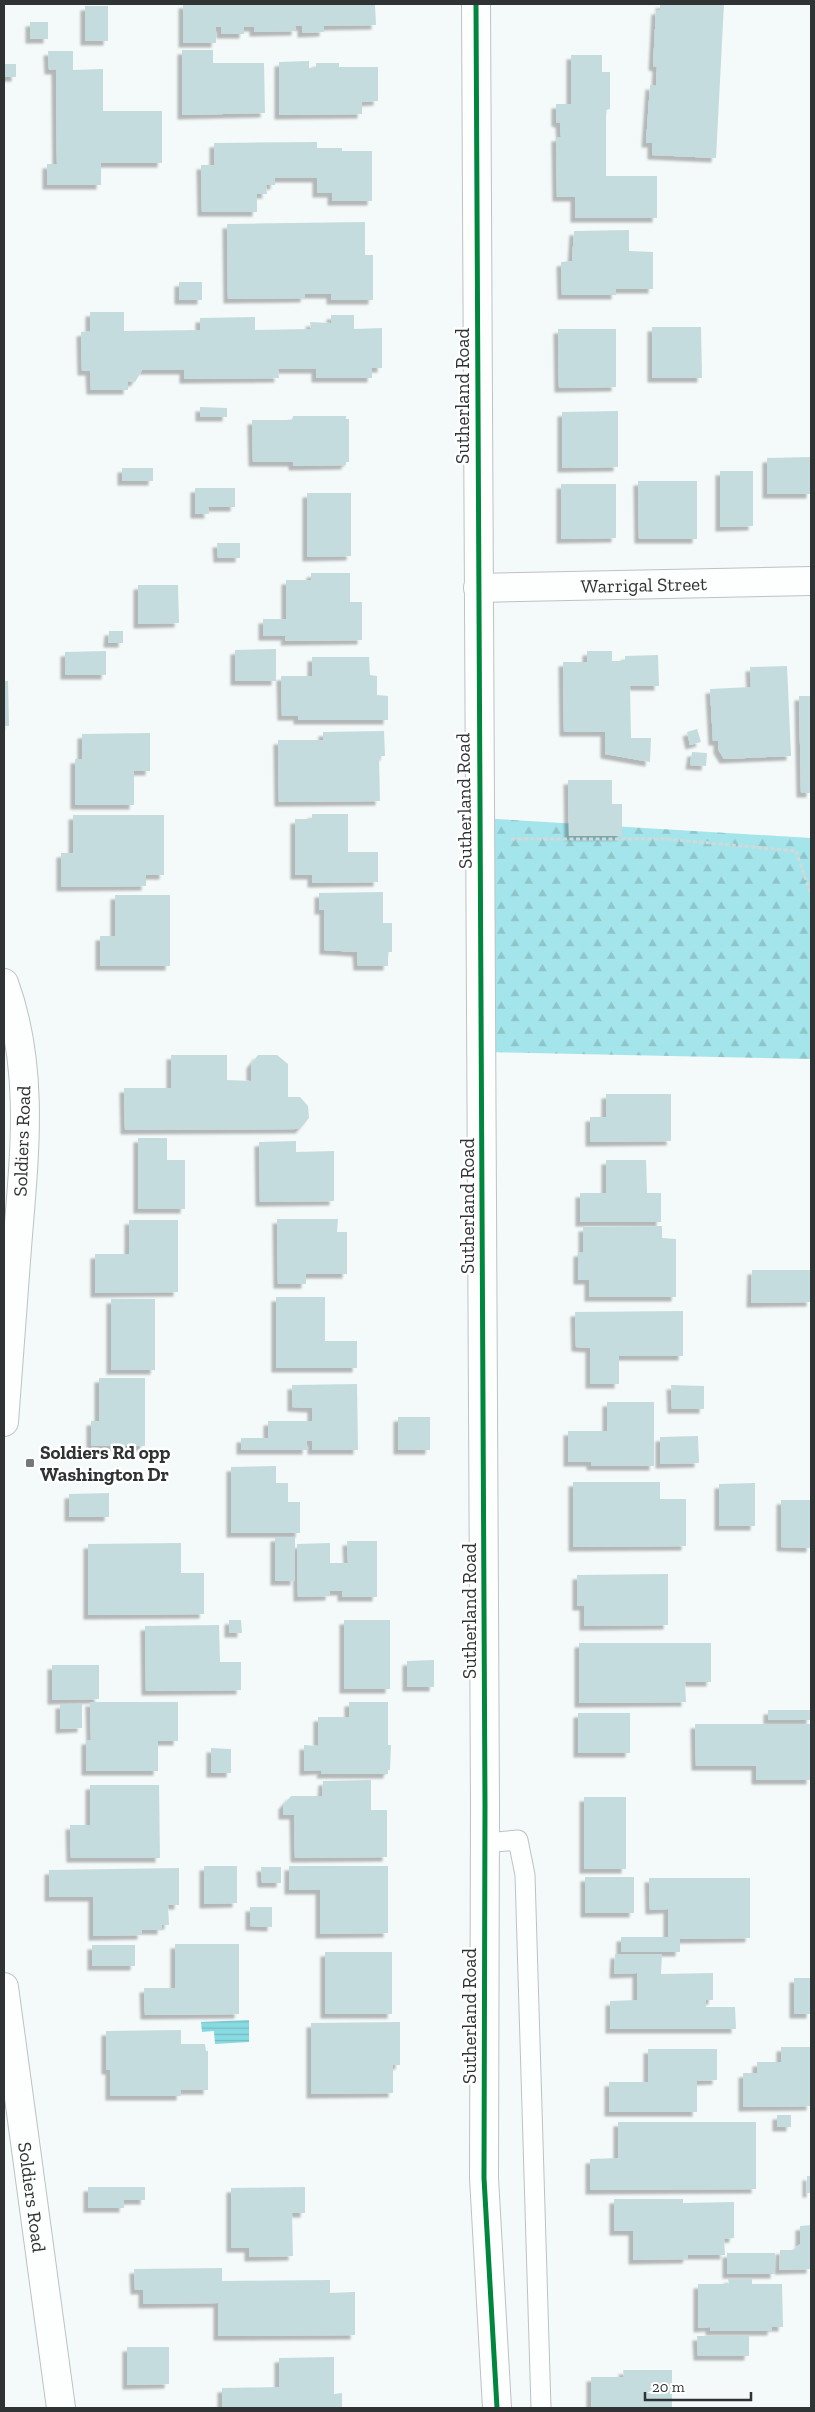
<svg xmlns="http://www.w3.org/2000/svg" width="815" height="2412" font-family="'Zilla Slab',serif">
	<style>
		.forest { fill: url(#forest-firs) }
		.water { fill: url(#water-rules) }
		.building { fill: #c5dcdf; filter: url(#shadow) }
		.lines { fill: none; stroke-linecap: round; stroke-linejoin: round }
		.lane-casing { stroke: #bec2c3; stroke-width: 21 }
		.street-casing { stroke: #bec2c3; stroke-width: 30 }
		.secondary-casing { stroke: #bec2c3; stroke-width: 30 }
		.path { stroke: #d6d8d8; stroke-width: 3; stroke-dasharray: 4 2.5; stroke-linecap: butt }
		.lane { stroke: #fdfefe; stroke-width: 19 }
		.street { stroke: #fdfefe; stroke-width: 28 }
		.secondary { stroke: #fdfefe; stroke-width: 28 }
		.cycleway-casing { stroke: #fff; stroke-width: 8 }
		.cycleway { stroke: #00873e; stroke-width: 5 }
		.poi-dot { fill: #757879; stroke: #fff; stroke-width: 2 }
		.labels { text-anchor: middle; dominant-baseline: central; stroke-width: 5; stroke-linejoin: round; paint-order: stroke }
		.street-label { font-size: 19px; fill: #303334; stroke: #fff }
		.poi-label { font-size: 19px; font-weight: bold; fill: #303334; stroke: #fff; text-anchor: start }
	</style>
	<defs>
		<pattern id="forest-firs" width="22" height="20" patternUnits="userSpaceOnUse" patternTransform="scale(1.25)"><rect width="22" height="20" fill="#a4e5eb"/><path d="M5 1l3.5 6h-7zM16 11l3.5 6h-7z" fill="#8ec5ca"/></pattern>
		<pattern id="water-rules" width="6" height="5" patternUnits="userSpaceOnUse" patternTransform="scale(1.25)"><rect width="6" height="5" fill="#88dae2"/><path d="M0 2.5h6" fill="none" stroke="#76bcc2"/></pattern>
		<filter id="shadow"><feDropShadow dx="-4.5" dy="4.5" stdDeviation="1" flood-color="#0004"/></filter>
	</defs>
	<rect width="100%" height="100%" fill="#f4f9f9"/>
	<!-- forest -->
	<polygon class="forest" points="479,818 811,838 811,1059 482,1052"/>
	<!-- water -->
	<polygon class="water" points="249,2020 249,2042 215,2044 214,2031 202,2032 201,2022"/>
	<!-- building -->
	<g class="building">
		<polygon points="183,4 375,4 376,25 324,26 324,32 302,33 302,26 296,26 296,31 254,32 254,27 244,27 244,34 221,34 221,27 216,27 216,43 183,43"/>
		<polygon points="660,4 724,4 716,158 652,155 652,143 646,143 650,85 656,86 657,67 653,66 656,10 660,10"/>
		<rect x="85" y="6" width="23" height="35"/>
		<rect x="30" y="22" width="18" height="17"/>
		<polygon points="182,50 213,50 213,63 264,63 265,113 182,115"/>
		<polygon points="48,51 73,51 73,70 103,69 103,111 162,111 162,163 101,163 101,185 47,185 47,164 57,164 56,70 49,70"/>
		<polygon points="571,55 602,55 602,72 610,72 610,109 606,110 606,176 657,176 657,218 575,218 575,197 557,197 556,137 561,137 560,123 556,122 556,104 571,104"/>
		<polygon points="309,61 309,68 316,68 316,63 339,63 339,67 378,67 378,101 362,102 362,114 279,115 279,62"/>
		<rect x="4" y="64" width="12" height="13"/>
		<polygon points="317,142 317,148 342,148 342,151 372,151 372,201 332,201 332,193 317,193 317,178 275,178 275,185 266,185 267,194 257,194 257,212 202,212 201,165 214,165 214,143"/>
		<polygon points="365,222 365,255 373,255 373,300 331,300 331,294 305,294 305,298 228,299 227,224"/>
		<polygon points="629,230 629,251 653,252 653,289 616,289 616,295 562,295 561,262 572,261 574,231"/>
		<rect x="179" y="282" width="23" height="18"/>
		<polygon points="90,312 124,312 124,331 200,330 200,318 255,317 255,330 311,329 310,322 331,323 331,315 354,315 354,329 382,328 382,368 372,368 372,378 316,378 316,369 278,369 279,378 184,379 184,370 142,370 135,382 128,381 128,390 91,390 90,371 82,371 81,332 90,331"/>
		<polygon points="652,327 701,327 702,378 652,378"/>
		<polygon points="558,329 616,329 616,387 559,388"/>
		<polygon points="200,407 227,408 227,417 200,417"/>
		<polygon points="618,411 618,467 562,468 562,412"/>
		<polygon points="293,416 346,416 346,419 349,419 349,462 346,462 346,465 293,466 293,462 253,462 252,420 292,420"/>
		<polygon points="811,457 811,494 767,494 767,458"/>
		<rect x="122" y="468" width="31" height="13"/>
		<polygon points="720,471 753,471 753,526 720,527"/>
		<polygon points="638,481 697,481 697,539 639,539"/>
		<polygon points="561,484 616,484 616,538 561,539"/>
		<polygon points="195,488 235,488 235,507 208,507 209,514 195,514"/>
		<polygon points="307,493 351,493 351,556 307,557"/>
		<polygon points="217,543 240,543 240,558 218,558"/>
		<polygon points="311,573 350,573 350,602 362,602 362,640 285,641 286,636 263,636 263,619 286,619 286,580 311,580"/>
		<polygon points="138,585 178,585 179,623 138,624"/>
		<polygon points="109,631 123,631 123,643 108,643"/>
		<polygon points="276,649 276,681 235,681 235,650"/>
		<polygon points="106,651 106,675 65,675 65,652"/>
		<polygon points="587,651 612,651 612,661 625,661 625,656 658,655 659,686 630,686 631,738 651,738 650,762 605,754 605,732 564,732 563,662 587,662"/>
		<polygon points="312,657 369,657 370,675 377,676 377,695 388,696 388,720 298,720 298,716 282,716 281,676 312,676"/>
		<polygon points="787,666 791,756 724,759 718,749 718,741 713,741 710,689 751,687 750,667"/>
		<polygon points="4,681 8,681 9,726 4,726"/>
		<polygon points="799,696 811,696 811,793 801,793"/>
		<polygon points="697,729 701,742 690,745 687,732"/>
		<polygon points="384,731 385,756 379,756 380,801 279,802 278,740 323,740 323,732"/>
		<polygon points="150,733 150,771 134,771 134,805 75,805 75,759 82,759 82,734"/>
		<polygon points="692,752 707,753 706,766 690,765"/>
		<polygon points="568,780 612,780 612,804 622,804 622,836 569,836"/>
		<polygon points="312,814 348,814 348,852 378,852 378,882 312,883 312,875 295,875 295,819 312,819"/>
		<polygon points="73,815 164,815 164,875 146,875 146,886 61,887 61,853 73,853"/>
		<polygon points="383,892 383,923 392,923 392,952 388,952 388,966 358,966 357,952 324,950 324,910 319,910 319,893"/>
		<polygon points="115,895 170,895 170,966 100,966 100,936 115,936"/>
		<polygon points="171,1055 227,1055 227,1080 251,1081 251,1064 258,1055 277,1055 288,1064 288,1097 300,1097 308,1106 309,1118 300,1129 125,1130 124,1088 171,1088"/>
		<polygon points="606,1094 671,1094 671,1141 590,1142 590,1117 606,1117"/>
		<polygon points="138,1138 167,1138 167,1160 185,1160 185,1209 138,1209"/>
		<polygon points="296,1141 296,1152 334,1151 334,1201 260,1202 259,1142"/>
		<polygon points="606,1160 646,1160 647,1193 661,1193 661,1222 580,1222 580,1193 606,1193"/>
		<polygon points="277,1219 338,1219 337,1232 347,1232 347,1274 306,1274 306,1284 278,1284"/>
		<polygon points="129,1220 178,1220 178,1292 95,1293 95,1254 129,1254"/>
		<polygon points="662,1226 662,1238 676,1239 676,1297 589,1297 589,1280 578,1280 578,1252 583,1252 583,1227"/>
		<polygon points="752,1270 811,1270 811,1302 751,1303"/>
		<polygon points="276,1297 325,1297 325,1341 357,1341 357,1368 276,1368"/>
		<rect x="111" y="1299" width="44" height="71"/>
		<polygon points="683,1311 683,1356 619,1356 619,1384 590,1384 590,1348 576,1347 575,1312"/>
		<polygon points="99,1378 145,1378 145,1446 91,1446 91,1421 99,1421"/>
		<polygon points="357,1384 358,1450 312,1450 312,1441 307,1441 307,1450 241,1450 241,1438 268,1438 268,1421 312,1421 312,1408 292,1407 292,1385"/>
		<polygon points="671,1385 704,1386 704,1409 672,1409"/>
		<polygon points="607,1402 654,1402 654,1466 591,1466 591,1462 568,1462 568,1431 607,1431"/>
		<rect x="398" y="1417" width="32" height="33"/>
		<polygon points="698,1436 699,1463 660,1464 660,1437"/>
		<polygon points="276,1466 276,1483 288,1483 288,1502 300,1502 300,1533 231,1533 231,1467"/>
		<polygon points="573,1482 660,1482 660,1499 686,1499 686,1546 573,1547"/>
		<polygon points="755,1483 755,1526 719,1526 719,1484"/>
		<polygon points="109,1493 109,1517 69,1517 69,1494"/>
		<polygon points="781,1500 811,1500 811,1548 781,1547"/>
		<rect x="275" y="1537" width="20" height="44"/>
		<polygon points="347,1541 377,1541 377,1597 342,1597 342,1591 330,1591 330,1596 298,1597 297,1544 330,1543 330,1563 348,1563"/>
		<polygon points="181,1543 181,1573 204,1573 204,1614 88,1615 88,1544"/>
		<polygon points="668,1574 668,1625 584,1626 584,1606 577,1606 577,1575"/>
		<polygon points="229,1620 241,1620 242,1633 229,1633"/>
		<rect x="344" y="1620" width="46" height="69"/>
		<polygon points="219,1625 220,1662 241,1662 241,1690 146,1691 145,1626"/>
		<polygon points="579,1643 711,1643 711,1682 685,1682 686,1702 579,1703"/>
		<polygon points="434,1660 434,1687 407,1687 407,1661"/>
		<polygon points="52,1665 99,1665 99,1699 52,1700"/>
		<polygon points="90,1702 178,1702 178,1741 158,1741 158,1771 86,1771 86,1740 91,1740"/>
		<polygon points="349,1702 388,1702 388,1745 391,1745 390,1770 388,1770 388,1774 321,1774 322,1770 304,1771 304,1745 318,1746 318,1717 349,1717"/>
		<polygon points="60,1704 82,1704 82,1728 60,1729"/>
		<rect x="768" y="1710" width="43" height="10"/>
		<rect x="578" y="1713" width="52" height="40"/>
		<polygon points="695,1724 811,1724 811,1780 756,1780 756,1766 696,1766"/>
		<polygon points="211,1748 231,1749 231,1773 211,1773"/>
		<polygon points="371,1780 371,1810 387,1810 387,1857 295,1858 294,1815 283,1815 283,1805 291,1796 322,1796 323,1781"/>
		<polygon points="90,1785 159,1785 160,1858 71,1858 70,1825 90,1825"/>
		<rect x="584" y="1797" width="42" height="72"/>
		<polygon points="204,1866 237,1866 237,1903 204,1904"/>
		<polygon points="289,1866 388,1866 388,1933 320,1934 320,1890 289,1890"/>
		<polygon points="261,1867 281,1867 281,1883 262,1883"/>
		<polygon points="179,1868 179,1905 168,1905 169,1925 162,1925 162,1930 142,1930 142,1935 93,1936 93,1897 49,1897 49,1870"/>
		<rect x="585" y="1877" width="49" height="36"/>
		<polygon points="649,1878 750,1878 750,1938 680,1939 680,1952 621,1952 621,1937 668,1937 668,1909 650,1910"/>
		<polygon points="250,1907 272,1907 272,1927 250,1926"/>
		<polygon points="175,1944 239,1944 239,2014 145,2015 144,1988 175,1988"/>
		<rect x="92" y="1945" width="43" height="21"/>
		<rect x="325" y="1952" width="67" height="62"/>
		<polygon points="615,1954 662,1954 661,1974 713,1973 713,2000 706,2000 706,2007 735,2007 736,2029 610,2029 610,2001 637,2000 637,1973 614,1974"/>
		<rect x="794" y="1978" width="17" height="36"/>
		<polygon points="400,2022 400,2065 393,2065 393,2093 311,2094 311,2023"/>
		<polygon points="181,2030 181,2044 205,2044 206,2051 208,2051 208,2090 181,2090 181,2096 110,2096 110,2070 106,2070 106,2031"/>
		<polygon points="781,2047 811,2047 811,2106 743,2107 743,2073 757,2073 757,2062 781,2062"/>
		<polygon points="648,2049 717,2049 717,2080 697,2081 697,2112 609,2112 609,2082 648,2082"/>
		<rect x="777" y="2115" width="14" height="12"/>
		<polygon points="618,2122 756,2122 756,2189 590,2190 590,2159 618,2158"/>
		<rect x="807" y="2176" width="4" height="17"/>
		<polygon points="88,2187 145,2187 145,2200 124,2200 124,2208 88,2208"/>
		<polygon points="305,2187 305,2213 292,2213 293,2256 249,2257 249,2248 231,2248 231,2188"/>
		<polygon points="614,2199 683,2199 683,2203 734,2202 734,2238 724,2239 725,2255 688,2255 687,2259 633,2260 633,2231 614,2231"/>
		<polygon points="811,2225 811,2269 779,2270 780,2250 793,2250 800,2244 800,2226"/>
		<rect x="727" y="2253" width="48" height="21"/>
		<polygon points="222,2268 222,2281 330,2280 330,2293 355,2292 355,2335 218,2336 218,2303 143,2304 143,2290 135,2290 134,2269"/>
		<polygon points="728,2279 752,2279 752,2284 782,2284 783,2327 772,2327 772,2331 710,2331 710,2327 698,2328 698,2284 729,2284"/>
		<polygon points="697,2336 749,2336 749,2356 698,2356"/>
		<polygon points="127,2347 169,2347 169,2384 127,2385"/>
		<polygon points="334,2357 334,2394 342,2393 342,2408 222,2408 222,2388 279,2387 279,2358"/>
		<polygon points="623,2370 672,2370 672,2408 591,2408 591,2377 624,2377"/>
	</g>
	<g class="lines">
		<!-- lane casing -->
		<g class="lane-casing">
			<polyline id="lane" points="485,1843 518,1840 525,1875 541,2408"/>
		</g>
		<!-- street casing -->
		<g class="street-casing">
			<g id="street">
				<polyline points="476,4 485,1806 484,2178 497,2408"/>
				<path id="s1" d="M478,588L811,581"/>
			</g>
		</g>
		<!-- secondary casing -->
		<g class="secondary-casing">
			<g id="secondary">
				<path d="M4,983C34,1065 25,1150 18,1235C13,1297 9,1359 4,1422"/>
				<path id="s2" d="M4,1987L61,2408"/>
			</g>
		</g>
		<!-- path -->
		<polyline class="path" points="511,839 667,839 796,851 811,895"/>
		<!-- lane -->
		<use href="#lane" class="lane"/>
		<!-- street -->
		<use href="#street" class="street"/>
		<!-- secondary -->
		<use href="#secondary" class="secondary"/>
		<!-- cycleway casing -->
		<g class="cycleway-casing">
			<polyline id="cycleway" points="476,4 485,1806 484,2178 497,2408"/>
		</g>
		<!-- cycleway -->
		<use href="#cycleway" class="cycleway"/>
	</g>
	<!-- markers -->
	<rect class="poi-dot" x="25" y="1458" width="10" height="10" rx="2.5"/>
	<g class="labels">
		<!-- street labels -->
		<g class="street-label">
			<text transform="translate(462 396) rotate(-90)">Sutherland Road</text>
			<text stroke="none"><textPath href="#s1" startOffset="166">Warrigal Street</textPath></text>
			<text transform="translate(464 801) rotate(-91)">Sutherland Road</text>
			<text transform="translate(22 1141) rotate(-88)">Soldiers Road</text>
			<text transform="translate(467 1206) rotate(-90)">Sutherland Road</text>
			<text transform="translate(469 1611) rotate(-90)">Sutherland Road</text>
			<text transform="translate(469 2016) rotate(-90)">Sutherland Road</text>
			<text stroke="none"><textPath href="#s2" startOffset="212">Soldiers Road</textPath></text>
		</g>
		<!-- poi labels -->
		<g class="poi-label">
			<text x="40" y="1452">Soldiers Rd opp<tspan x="40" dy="22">Washington Dr</tspan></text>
		</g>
	</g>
	<!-- border -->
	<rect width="815" height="2412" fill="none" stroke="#303334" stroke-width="10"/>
	<!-- scale -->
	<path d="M645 2392v8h106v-8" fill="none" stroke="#303334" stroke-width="2.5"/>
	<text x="652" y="2392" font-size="15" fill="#303334" stroke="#ffffff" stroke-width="4" paint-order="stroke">20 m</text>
</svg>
